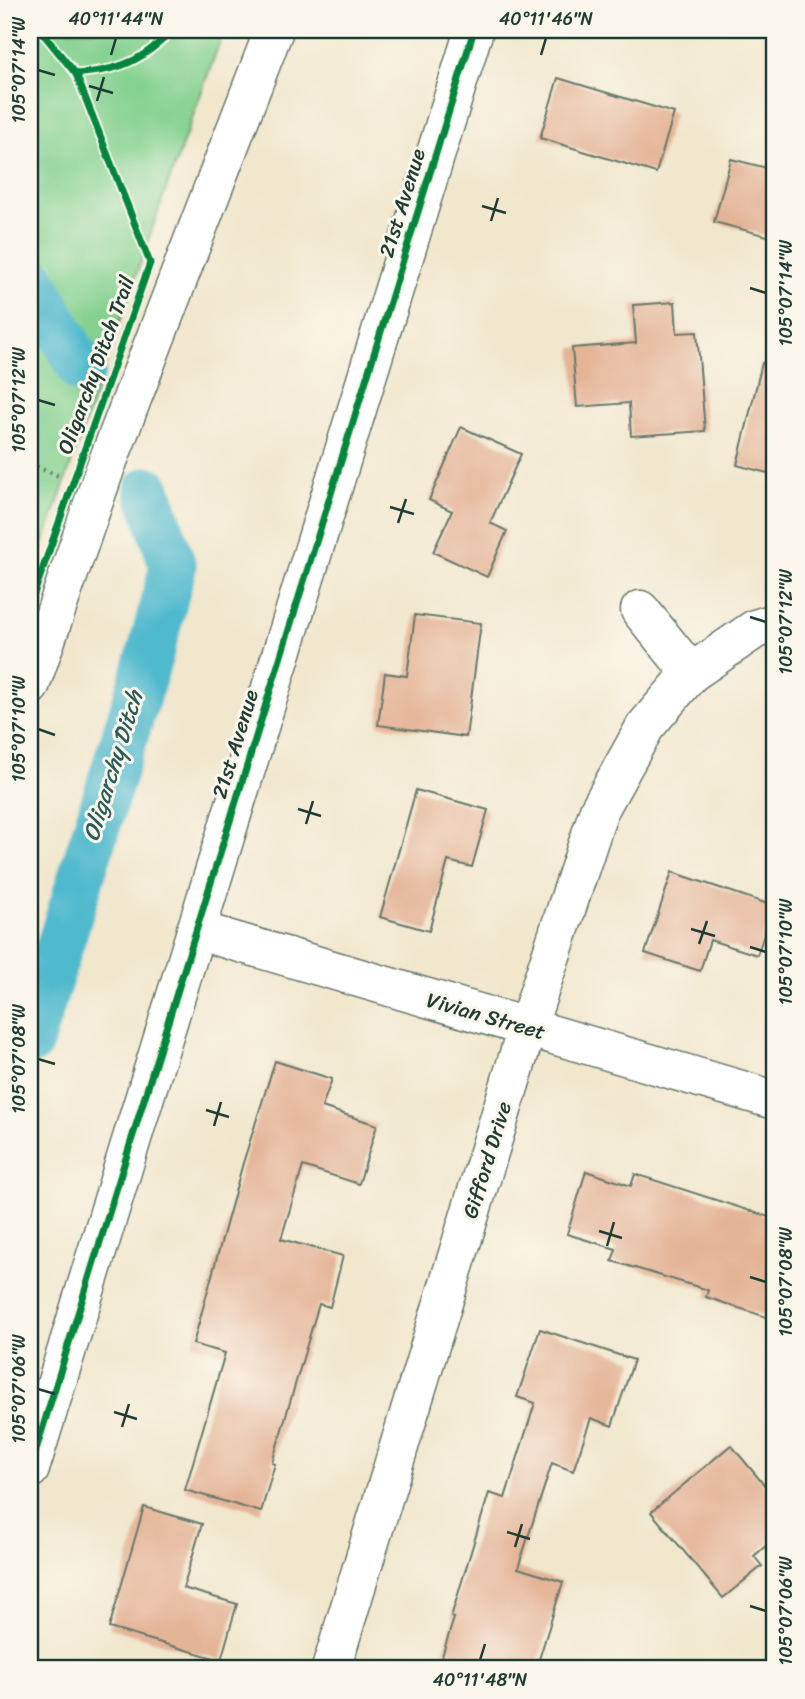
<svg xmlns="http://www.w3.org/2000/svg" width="805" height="1699" font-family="Sriracha,sans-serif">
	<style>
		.green { fill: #84d190; stroke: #528762; stroke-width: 2 }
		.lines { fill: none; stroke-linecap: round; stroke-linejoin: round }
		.canal { stroke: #50b9cd; stroke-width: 47 }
		.building { fill: #e4b497 }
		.minor-casing { stroke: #68786a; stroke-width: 41 }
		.tertiary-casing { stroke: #68786a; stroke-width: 41 }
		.path { stroke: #68786a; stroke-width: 4.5; stroke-dasharray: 2 5; stroke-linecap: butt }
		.minor { stroke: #fff; stroke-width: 38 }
		.tertiary { stroke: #fff; stroke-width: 38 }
		.cycleway-casing { stroke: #fbf7ec; stroke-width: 11 }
		.cycleway { stroke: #00873e; stroke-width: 7 }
		.ticks { fill: none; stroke: #1f3d34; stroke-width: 2.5 }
		.labels { text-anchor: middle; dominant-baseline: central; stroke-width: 6; stroke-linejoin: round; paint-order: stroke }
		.street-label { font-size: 21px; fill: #1f3d34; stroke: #fbf7ec }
		.water-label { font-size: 23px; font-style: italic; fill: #2b5c5a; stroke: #fbf7ec }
		.neatline { fill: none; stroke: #1f3d34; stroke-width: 2.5 }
		.ticks-label { font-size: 18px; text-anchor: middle; fill: #1f3d34 }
	</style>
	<rect width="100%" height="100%" fill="#fbf7ec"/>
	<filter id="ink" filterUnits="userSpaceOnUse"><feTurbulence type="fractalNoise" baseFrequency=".0143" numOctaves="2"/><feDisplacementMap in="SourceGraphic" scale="14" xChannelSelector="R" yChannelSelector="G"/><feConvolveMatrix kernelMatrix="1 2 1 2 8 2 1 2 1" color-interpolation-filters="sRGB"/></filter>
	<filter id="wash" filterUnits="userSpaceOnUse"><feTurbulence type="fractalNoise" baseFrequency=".00686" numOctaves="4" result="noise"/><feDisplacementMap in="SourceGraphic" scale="28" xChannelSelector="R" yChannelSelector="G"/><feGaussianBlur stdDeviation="1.57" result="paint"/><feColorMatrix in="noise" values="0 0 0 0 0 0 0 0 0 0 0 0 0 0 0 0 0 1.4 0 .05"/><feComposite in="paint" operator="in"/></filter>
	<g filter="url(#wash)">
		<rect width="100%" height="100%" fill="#f1e7cd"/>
		<!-- green -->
		<polygon class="green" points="30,30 224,30 159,209 30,583"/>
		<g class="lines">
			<!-- canal -->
			<g class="canal">
				<polyline points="30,276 82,370"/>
				<polyline points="30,1042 150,655 173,567 148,490"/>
			</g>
		</g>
		<g id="blocks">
			<!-- building -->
			<g class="building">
				<polygon points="558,78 674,113 656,173 540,138"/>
				<polygon points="731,159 775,170 775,238 714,222"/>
				<polygon points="675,302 677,333 697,332 705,431 631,436 629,403 577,407 572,348 636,343 633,305"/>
				<polygon points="762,363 775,365 775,475 737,465"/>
				<polygon points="461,427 521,454 490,523 507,531 487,577 433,552 452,511 429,500"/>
				<polygon points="415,615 481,623 466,737 378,725 385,673 407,676"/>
				<polygon points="416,790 488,810 472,867 448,861 429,931 380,917"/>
				<polygon points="672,872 774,906 757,955 710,940 700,971 645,953"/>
				<polygon points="275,1061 332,1079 322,1107 377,1125 359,1184 303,1166 281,1239 343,1256 330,1307 319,1304 272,1463 275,1464 261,1512 185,1490 225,1353 193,1344 243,1163"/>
				<polygon points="586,1171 631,1186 635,1174 775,1219 775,1320 706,1297 708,1290 612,1261 616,1249 567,1234"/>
				<polygon points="540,1329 634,1360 612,1426 591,1418 573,1471 552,1463 518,1568 563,1582 536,1669 438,1669 454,1618 451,1617 489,1493 505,1498 535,1403 517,1397"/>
				<polygon points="731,1445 775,1498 775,1538 754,1556 762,1566 723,1598 651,1512"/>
				<polygon points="144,1507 202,1524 183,1588 237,1604 221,1660 109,1628"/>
			</g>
		</g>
	</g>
	<g filter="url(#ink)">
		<use href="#blocks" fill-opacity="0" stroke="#68786a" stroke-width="2"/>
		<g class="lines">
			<!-- minor casing -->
			<g class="minor-casing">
				<g id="minor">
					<polyline points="640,610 691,673"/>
					<polyline points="196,930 775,1100"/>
					<polyline points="331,1669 527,1028 599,810 645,727 691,673 755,629 775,623"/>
				</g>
			</g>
			<!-- tertiary casing -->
			<g class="tertiary-casing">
				<g id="tertiary">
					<polyline points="30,686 105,469 274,30"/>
					<polyline points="30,1469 474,30"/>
				</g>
			</g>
			<!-- path -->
			<polyline class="path" points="30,464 59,476"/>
			<!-- minor -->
			<use href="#minor" class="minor"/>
			<!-- tertiary -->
			<use href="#tertiary" class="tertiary"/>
			<!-- cycleway casing -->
			<g class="cycleway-casing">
				<g id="cycleway">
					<path d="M76,74C94,72 113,70 130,62C146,55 160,42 174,30"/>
					<polyline points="30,605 150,263 76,74 40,30"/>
					<polyline points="30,1469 474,30"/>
				</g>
			</g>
			<!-- cycleway -->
			<use href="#cycleway" class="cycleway"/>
		</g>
	</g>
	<!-- ticks -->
	<path class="ticks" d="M111,55L116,38M541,55L546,38M38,70L55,75M89,86L113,93M97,101L104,77M482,206L506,213M491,221L498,198M750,288L766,293M38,400L55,405M390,507L414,514M398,523L406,499M750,617L766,622M38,729L55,735M298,809L321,816M306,824L313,801M691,929L715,936M699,944L707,921M750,947L766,952M38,1059L55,1064M206,1110L229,1117M214,1126L221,1102M599,1231L622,1238M607,1246L614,1222M750,1277L766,1282M38,1389L55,1394M114,1412L137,1419M122,1427L129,1404M507,1532L530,1539M515,1547L522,1524M750,1606L766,1611M480,1660L485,1644"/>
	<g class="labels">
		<!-- street labels -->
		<g class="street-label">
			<text transform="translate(402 203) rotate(-73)">21st Avenue</text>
			<text transform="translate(96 365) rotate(-70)">Oligarchy Ditch Trail</text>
			<text transform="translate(235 744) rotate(-73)">21st Avenue</text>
			<text transform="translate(486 1016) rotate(16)">Vivian Street</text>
			<text transform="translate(487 1160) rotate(-73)">Gifford Drive</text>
		</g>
		<!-- water labels -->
		<g class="water-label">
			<text transform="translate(113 766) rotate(-73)">Oligarchy Ditch</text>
		</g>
	</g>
	<!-- margin -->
	<rect width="805" height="1699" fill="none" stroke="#fbf7ec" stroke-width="77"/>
	<rect x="38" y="38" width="728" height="1622" class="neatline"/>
	<g class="ticks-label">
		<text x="116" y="25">40°11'44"N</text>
		<text x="546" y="25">40°11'46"N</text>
		<text transform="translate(19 70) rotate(-90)" y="6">105°07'14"W</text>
		<text transform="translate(786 293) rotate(-90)" y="6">105°07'14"W</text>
		<text transform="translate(19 400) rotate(-90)" y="6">105°07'12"W</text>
		<text transform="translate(786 622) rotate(-90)" y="6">105°07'12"W</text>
		<text transform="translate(19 729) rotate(-90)" y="6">105°07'10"W</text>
		<text transform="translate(786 952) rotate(-90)" y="6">105°07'10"W</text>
		<text transform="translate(19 1059) rotate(-90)" y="6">105°07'08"W</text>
		<text transform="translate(786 1282) rotate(-90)" y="6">105°07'08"W</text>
		<text transform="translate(19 1389) rotate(-90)" y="6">105°07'06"W</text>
		<text transform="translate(786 1611) rotate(-90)" y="6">105°07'06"W</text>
		<text x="480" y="1686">40°11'48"N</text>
	</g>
</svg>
